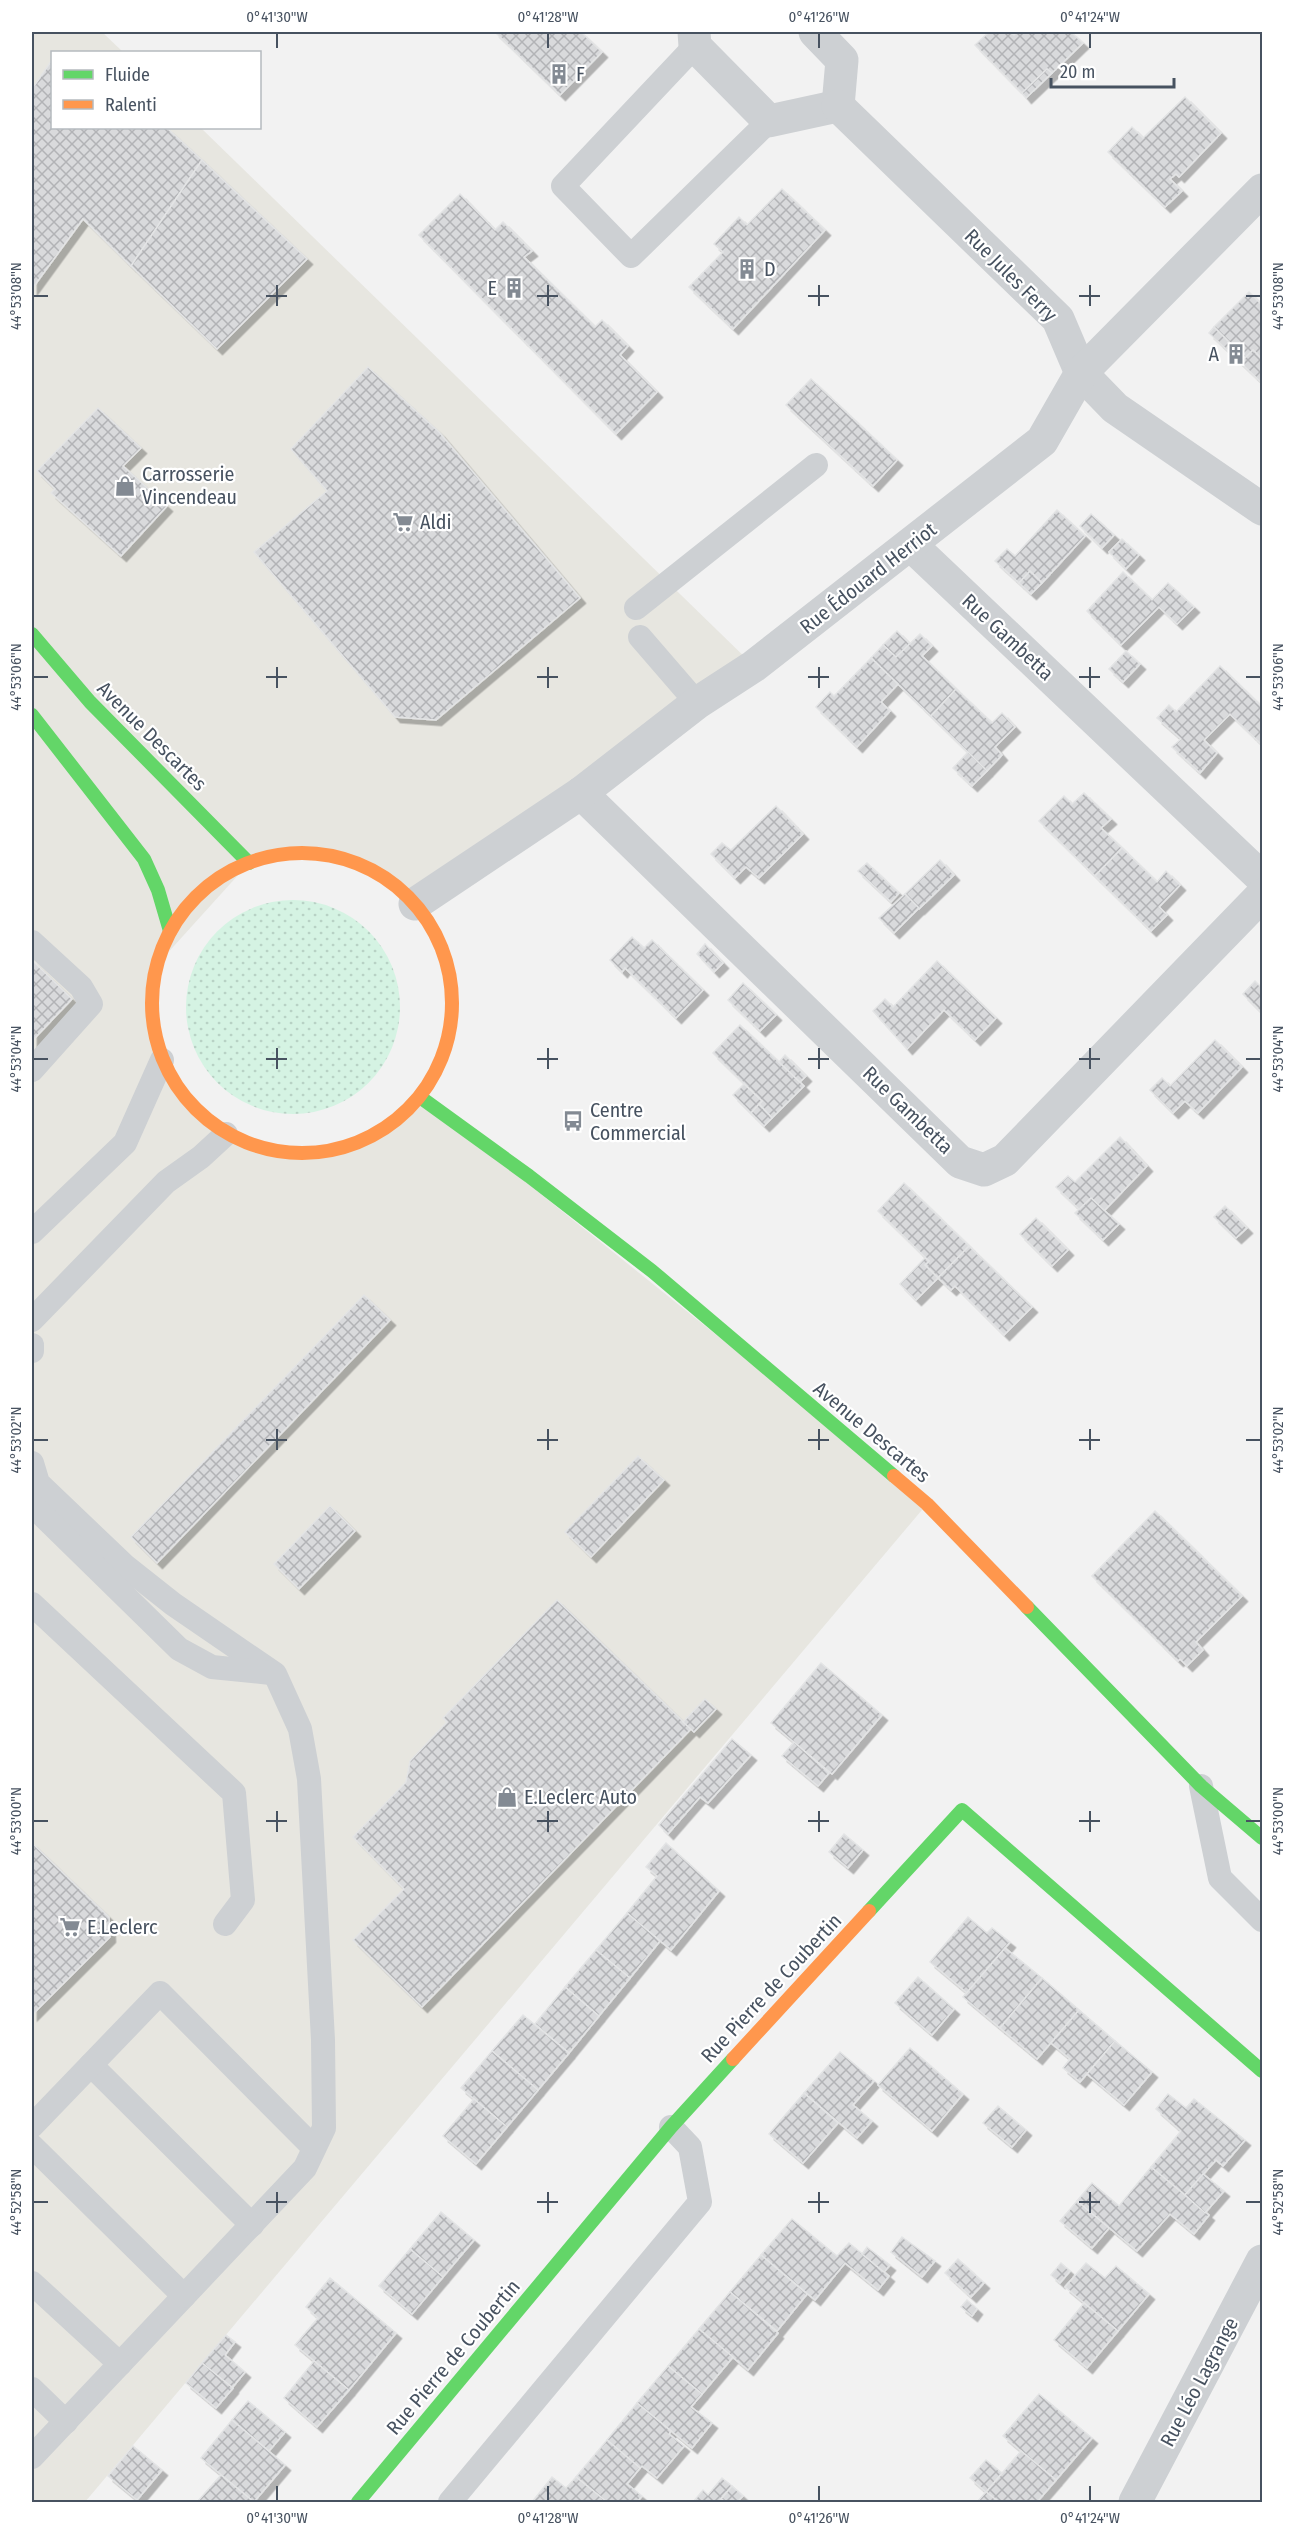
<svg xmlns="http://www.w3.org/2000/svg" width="1294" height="2534" font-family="'Fira Sans Condensed',sans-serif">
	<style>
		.commercial { fill: #e7e6e0 }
		.grass { fill: url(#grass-dots) }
		.building { fill: url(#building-cross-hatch); stroke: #e3e4e5; stroke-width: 1.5; filter: url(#shadow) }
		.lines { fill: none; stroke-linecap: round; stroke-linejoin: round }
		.lane { stroke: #cdd0d3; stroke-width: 24 }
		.street { stroke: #cdd0d3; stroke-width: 33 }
		.fast { stroke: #63d668; stroke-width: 14 }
		.slow { stroke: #ff974d; stroke-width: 14 }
		.ticks { fill: none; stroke: #475260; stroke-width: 2 }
		.labels { text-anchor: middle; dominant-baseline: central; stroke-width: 4.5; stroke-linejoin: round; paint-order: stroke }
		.poi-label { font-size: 20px; fill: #475260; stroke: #fff; text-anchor: start }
		.street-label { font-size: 20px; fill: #475260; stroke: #fff }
		.neatline { fill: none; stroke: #475260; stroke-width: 2 }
		.ticks-label { font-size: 15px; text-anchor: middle; fill: #475260 }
	</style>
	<defs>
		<pattern id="grass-dots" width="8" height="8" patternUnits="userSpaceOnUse" patternTransform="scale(1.5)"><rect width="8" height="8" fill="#d5f3e3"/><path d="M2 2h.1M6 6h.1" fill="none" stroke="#b8d2c5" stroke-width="1.8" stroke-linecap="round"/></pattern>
		<pattern id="building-cross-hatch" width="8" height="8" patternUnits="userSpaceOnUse" patternTransform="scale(1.5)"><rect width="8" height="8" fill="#d9dadc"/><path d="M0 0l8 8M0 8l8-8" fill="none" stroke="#b2b3b6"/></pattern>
		<filter id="shadow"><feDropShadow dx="5.5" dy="5.5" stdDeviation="0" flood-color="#0004"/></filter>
	</defs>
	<rect width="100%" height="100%" fill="#f2f2f2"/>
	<!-- commercial -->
	<polygon class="commercial" points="32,32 102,32 123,52 52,52 52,128 201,128 754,666 415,904 395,885 372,870 291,853 249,863 155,967 162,1060 179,1090 202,1116 226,1134 260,1148 296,1154 334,1150 370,1137 397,1120 420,1097 927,1504 85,2502 32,2502"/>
	<!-- grass -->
	<circle class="grass" cx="293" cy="1007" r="107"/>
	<!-- building -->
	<g class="building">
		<polygon points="495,32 581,32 602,52 560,95"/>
		<polygon points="989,32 1010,32 1014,35 1017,32 1071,32 1083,43 1052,73 1047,69 1022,93 975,45"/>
		<polygon points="52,60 52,128 167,128 202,160 131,266 83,219 32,289 32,89"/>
		<polygon points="1047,69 1052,73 1026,98 1022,93"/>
		<polygon points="1185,97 1221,133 1179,177 1176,174 1170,179 1182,191 1165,207 1108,152 1132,127 1143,138"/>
		<polygon points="202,160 307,259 217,349 131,266"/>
		<polygon points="782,189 825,230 733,329 689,287 723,252 714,244 739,217 747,225"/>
		<polygon points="460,194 495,230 503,222 532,251 524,257 595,327 602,320 628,346 620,355 657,392 616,434 419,235"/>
		<polygon points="1249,292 1262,305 1262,359 1253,350 1245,358 1214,327"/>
		<polygon points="1214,327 1245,358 1253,350 1262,359 1262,383 1209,333"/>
		<polygon points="368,367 439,432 580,598 436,720 395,717 254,552 327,491 291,449"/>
		<polygon points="811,379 897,460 873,486 786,405"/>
		<polygon points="98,408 141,448 123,466 167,506 121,556 51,493 55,489 37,471"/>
		<polygon points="1057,510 1085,536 1042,583 1030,571 1019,583 995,561 1007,549 1015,556"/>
		<polygon points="1091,514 1114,535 1102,548 1080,526"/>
		<polygon points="1122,539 1139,555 1126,569 1109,552"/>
		<polygon points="1030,571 1042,583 1031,594 1019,583"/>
		<polygon points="1123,572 1152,600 1168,583 1194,607 1177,624 1159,607 1121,645 1087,611"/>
		<polygon points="897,631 910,644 896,657 883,645"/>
		<polygon points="920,634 932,646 922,656 956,689 931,716 871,658 883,645 896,657"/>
		<polygon points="1126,651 1140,664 1123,682 1109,669"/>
		<polygon points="871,658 898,684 881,702 890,711 857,747 816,707 830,692 834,696"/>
		<polygon points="1220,666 1262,707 1262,745 1230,714 1204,740 1217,753 1200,773 1172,747 1181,739 1157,718 1169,705 1176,712"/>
		<polygon points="956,689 992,723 1002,713 1015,727 995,747 1002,755 987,771 931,716"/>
		<polygon points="968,752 987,771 972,786 953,768"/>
		<polygon points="1084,793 1111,819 1101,828 1122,848 1095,876 1039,821 1064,796 1072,804"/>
		<polygon points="776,806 803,834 759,878 746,867 735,878 711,854 722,843 731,850"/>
		<polygon points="1122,848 1157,882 1166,871 1180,885 1159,907 1167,915 1151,931 1095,876"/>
		<polygon points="940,860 954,875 919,909 905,894"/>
		<polygon points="867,863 899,893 891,902 858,871"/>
		<polygon points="905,894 919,908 894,933 879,918"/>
		<polygon points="632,937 644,948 652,940 703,990 676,1018 625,968 622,972 610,960"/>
		<polygon points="705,944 723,963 714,972 697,954"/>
		<polygon points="32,960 72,999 32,1041"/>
		<polygon points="937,961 996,1018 975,1040 944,1010 907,1049 873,1011 885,999 893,1007"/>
		<polygon points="1255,981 1262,988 1262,1013 1243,994"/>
		<polygon points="743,983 776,1015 760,1031 728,1000"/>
		<polygon points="740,1025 804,1086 772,1118 759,1104 762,1101 713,1053"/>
		<polygon points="1215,1040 1242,1067 1198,1113 1185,1101 1173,1113 1150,1090 1162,1078 1170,1086"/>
		<polygon points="785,1055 806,1076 800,1082 779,1062"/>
		<polygon points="744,1084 762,1101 751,1113 733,1095"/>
		<polygon points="759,1104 772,1118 764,1126 751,1113"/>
		<polygon points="1120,1137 1147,1166 1104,1211 1091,1198 1080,1210 1056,1187 1068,1176 1075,1182"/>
		<polygon points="904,1183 969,1246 938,1278 925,1265 929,1261 878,1211"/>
		<polygon points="1091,1198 1119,1224 1103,1240 1075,1213"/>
		<polygon points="1225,1206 1247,1228 1236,1238 1214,1217"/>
		<polygon points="1036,1218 1068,1250 1052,1266 1020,1234"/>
		<polygon points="969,1246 1032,1307 1004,1335 955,1286 951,1290 938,1278"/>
		<polygon points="925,1258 929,1261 925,1265 938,1278 916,1300 900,1284"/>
		<polygon points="364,1295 390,1320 157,1563 131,1537"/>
		<polygon points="638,1456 664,1480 591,1557 565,1532"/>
		<polygon points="330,1506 355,1531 299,1589 274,1564"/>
		<polygon points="1155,1511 1242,1596 1196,1642 1203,1650 1187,1666 1180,1659 1178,1661 1092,1576"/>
		<polygon points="557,1600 691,1729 422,2007 353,1940 404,1889 353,1837 406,1782 410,1761 447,1722 443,1718"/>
		<polygon points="821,1663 882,1715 832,1774 771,1723"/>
		<polygon points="705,1699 716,1709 694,1732 683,1722"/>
		<polygon points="732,1739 751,1755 708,1803 700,1797 668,1834 659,1825"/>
		<polygon points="794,1742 829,1773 818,1786 782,1756"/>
		<polygon points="844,1834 863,1850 848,1868 829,1852"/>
		<polygon points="32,1843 109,1917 110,1937 32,2015"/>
		<polygon points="666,1843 719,1891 671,1950 627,1913 657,1876 646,1867"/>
		<polygon points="627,1913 660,1941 630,1978 596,1950"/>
		<polygon points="968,1917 987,1933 992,1928 1010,1942 967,1993 930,1962"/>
		<polygon points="1005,1948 1042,1978 1000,2028 963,1997"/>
		<polygon points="596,1950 630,1978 599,2016 565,1987"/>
		<polygon points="918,1977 954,2009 932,2035 895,2003"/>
		<polygon points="1042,1978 1079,2010 1037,2059 1000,2028"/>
		<polygon points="565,1987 599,2016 569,2053 535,2024"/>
		<polygon points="1079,2010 1115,2041 1080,2082 1063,2068 1070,2059 1051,2043"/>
		<polygon points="523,2015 569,2053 538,2090 492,2051"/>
		<polygon points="1115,2041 1152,2072 1124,2105 1087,2074"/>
		<polygon points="910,2048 963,2094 932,2131 878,2085"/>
		<polygon points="492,2051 538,2090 507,2127 461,2088"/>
		<polygon points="840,2052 874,2081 853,2105 872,2121 857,2138 804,2093"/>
		<polygon points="804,2093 838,2123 803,2163 769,2134"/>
		<polygon points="1168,2094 1186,2108 1194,2099 1245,2140 1223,2166 1216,2160 1185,2195 1151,2167 1181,2131 1156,2109"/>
		<polygon points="474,2099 507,2127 476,2164 443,2136"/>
		<polygon points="998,2106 1026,2130 1012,2147 983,2123"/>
		<polygon points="1151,2167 1209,2215 1194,2234 1170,2214 1137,2251 1077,2201 1092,2183 1119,2206"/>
		<polygon points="1203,2174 1224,2191 1205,2213 1185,2195"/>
		<polygon points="1077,2201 1109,2228 1092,2248 1060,2221"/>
		<polygon points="441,2212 474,2240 443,2277 410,2249"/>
		<polygon points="792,2219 837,2256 849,2243 889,2276 878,2290 845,2263 815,2300 761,2255"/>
		<polygon points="902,2237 935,2261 922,2277 891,2252"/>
		<polygon points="867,2247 890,2265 884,2272 862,2254"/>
		<polygon points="410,2249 443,2277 412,2314 379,2286"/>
		<polygon points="761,2255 807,2294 777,2331 730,2292"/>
		<polygon points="958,2259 984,2283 971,2297 945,2273"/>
		<polygon points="1061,2263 1070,2271 1060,2283 1051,2275"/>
		<polygon points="1086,2263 1105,2278 1116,2266 1149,2294 1118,2331 1065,2287"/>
		<polygon points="330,2278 396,2333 349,2390 295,2345 318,2318 306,2307"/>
		<polygon points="730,2292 778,2333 748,2370 699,2329"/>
		<polygon points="967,2300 977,2309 972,2316 961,2307"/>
		<polygon points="1084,2303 1118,2331 1087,2368 1054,2340"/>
		<polygon points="699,2329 733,2357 702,2394 668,2366"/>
		<polygon points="226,2335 235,2342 225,2355 245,2372 232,2388 202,2363"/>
		<polygon points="314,2361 349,2390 317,2427 284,2398"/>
		<polygon points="202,2363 233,2388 216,2408 186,2383"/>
		<polygon points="668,2366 702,2394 691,2407 712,2423 692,2448 637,2403"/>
		<polygon points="1039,2394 1092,2438 1056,2480 1003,2436"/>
		<polygon points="248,2401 285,2432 269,2451 232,2420"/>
		<polygon points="637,2403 671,2431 669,2434 684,2446 657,2478 642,2466 640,2468 607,2440"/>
		<polygon points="232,2420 285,2465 254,2502 201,2458"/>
		<polygon points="607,2440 640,2468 627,2484 642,2496 637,2502 607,2502 576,2477"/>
		<polygon points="133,2446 162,2470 137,2500 108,2476"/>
		<polygon points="1021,2451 1056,2480 1037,2502 999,2502 986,2492"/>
		<polygon points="986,2460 1002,2473 986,2492 970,2478"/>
		<polygon points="221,2475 254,2502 197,2502"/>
		<polygon points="552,2477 566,2488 576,2477 607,2502 532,2502"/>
		<polygon points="722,2478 732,2486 718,2502 693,2502 703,2490 708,2495"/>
		<polygon points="732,2486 743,2496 737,2502 726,2502 721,2499"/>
		<polygon points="986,2492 999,2502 977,2502"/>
	</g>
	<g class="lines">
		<!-- lane -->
		<g class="lane">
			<polyline points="695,46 563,186 631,256 769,121"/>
			<polyline points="636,608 816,465"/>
			<polyline points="640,637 697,703"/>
			<polyline points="32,942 81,987 91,1004 32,1070"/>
			<polyline points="32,1232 125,1143 162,1060"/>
			<polyline points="32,1320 166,1182 201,1157 226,1134"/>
			<polyline points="32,1345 32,1351"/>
			<polyline points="32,1463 38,1483 125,1566 173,1604 275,1674 300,1729 309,1779 323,2040 324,2128 305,2168 32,2457"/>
			<polyline points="32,1505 179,1649 212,1667 271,1673"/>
			<polyline points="32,1604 234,1793 243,1900 225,1924"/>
			<polyline points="1201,1786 1220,1878 1262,1920"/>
			<polyline points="91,2065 252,2225"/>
			<polyline points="32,2126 160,1993 314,2148"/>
			<polyline points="32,2146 184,2296"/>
			<polyline points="32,2283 120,2364"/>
			<polyline points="32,2389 66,2422"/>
			<polyline points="450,2502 700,2202 690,2147 671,2127"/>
		</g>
		<!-- street -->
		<g class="street">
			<polyline points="694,32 695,46 769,121 838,106"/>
			<polyline points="815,32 842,60 838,106"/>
			<polyline points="838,106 1058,319 1081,373 1115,408 1262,509"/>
			<polyline points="911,545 1262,878"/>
			<polyline points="581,793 960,1162 984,1170 1005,1160 1262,895"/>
			<polyline points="415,904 581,793 697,703 754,666 1042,441 1081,373 1262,190"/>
			<polyline points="1135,2502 1262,2261"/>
		</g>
		<!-- fast -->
		<g class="fast">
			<polyline points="32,634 90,702 249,863"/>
			<polyline points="32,715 144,859 158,890 170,931"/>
			<polyline points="420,1097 529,1176 652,1271 894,1476"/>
			<polyline points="1027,1607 1201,1786 1262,1838"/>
			<polyline points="869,1911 962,1810 1262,2071"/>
			<polyline points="358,2502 671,2127 733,2059"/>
		</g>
		<!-- slow -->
		<g class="slow">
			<circle cx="302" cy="1003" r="150"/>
			<polyline points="894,1476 927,1504 1027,1607"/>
			<polyline points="733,2059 869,1911"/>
		</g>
	</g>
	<!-- ticks -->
	<path class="ticks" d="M277,33V48M548,33V48M819,33V48M1090,33V48M277,285V306M548,285V306M819,285V306M1090,285V306M33,296H48M266,296H287M537,296H558M808,296H829M1079,296H1100M1246,296H1261M277,667V688M548,667V688M819,667V688M1090,667V688M33,677H48M266,677H287M537,677H558M808,677H829M1079,677H1100M1246,677H1261M277,1048V1069M548,1048V1069M819,1048V1069M1090,1048V1069M33,1059H48M266,1059H287M537,1059H558M808,1059H829M1079,1059H1100M1246,1059H1261M277,1429V1450M548,1429V1450M819,1429V1450M1090,1429V1450M33,1440H48M266,1440H287M537,1440H558M808,1440H829M1079,1440H1100M1246,1440H1261M277,1811V1832M548,1811V1832M819,1811V1832M1090,1811V1832M33,1821H48M266,1821H287M537,1821H558M808,1821H829M1079,1821H1100M1246,1821H1261M277,2192V2213M548,2192V2213M819,2192V2213M1090,2192V2213M33,2202H48M266,2202H287M537,2202H558M808,2202H829M1079,2202H1100M1246,2202H1261M277,2486V2501M548,2486V2501M819,2486V2501M1090,2486V2501"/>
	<!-- icons -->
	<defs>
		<g id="building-bare" transform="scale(1.62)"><path d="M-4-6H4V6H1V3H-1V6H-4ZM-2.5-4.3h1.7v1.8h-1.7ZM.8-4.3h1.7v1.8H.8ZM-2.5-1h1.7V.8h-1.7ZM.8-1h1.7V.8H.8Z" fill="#838a93" stroke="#fff" stroke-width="2.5" paint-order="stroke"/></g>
		<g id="shop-bare" transform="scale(1.62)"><path d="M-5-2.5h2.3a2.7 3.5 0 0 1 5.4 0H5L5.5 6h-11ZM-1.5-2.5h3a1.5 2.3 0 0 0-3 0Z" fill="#838a93" stroke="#fff" stroke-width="2.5" paint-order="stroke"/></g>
		<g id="supermarket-bare" transform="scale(1.62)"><path d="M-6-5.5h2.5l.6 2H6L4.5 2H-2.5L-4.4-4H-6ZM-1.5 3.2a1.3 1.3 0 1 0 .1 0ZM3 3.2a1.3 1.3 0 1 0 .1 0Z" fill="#838a93" stroke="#fff" stroke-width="2.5" paint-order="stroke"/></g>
		<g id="bus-bare" transform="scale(1.62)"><path d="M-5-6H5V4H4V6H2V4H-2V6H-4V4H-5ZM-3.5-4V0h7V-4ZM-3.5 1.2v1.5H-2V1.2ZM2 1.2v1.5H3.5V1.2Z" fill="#838a93" stroke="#fff" stroke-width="2.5" paint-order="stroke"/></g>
	</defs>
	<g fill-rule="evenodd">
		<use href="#building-bare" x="559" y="74"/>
		<use href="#building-bare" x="747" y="269"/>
		<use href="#building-bare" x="514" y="288"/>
		<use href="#building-bare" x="1236" y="354"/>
		<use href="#shop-bare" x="125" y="486"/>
		<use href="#supermarket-bare" x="403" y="522"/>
		<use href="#bus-bare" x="573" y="1121"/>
		<use href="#shop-bare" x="507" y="1797"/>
		<use href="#supermarket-bare" x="70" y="1927"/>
	</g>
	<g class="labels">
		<!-- poi labels -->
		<g class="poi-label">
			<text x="576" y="74">F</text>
			<text x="764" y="269">D</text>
			<text x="497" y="288" text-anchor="end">E</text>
			<text x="1219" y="354" text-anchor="end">A</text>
			<text x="142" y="474">Carrosserie<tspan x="142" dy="23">Vincendeau</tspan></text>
			<text x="420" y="522">Aldi</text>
			<text x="590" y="1110">Centre<tspan x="590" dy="23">Commercial</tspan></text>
			<text x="524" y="1797">E.Leclerc Auto</text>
			<text x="87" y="1927">E.Leclerc</text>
		</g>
		<!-- street labels -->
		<g class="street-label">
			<text transform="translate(1011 275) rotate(45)">Rue Jules Ferry</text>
			<text transform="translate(868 578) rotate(-38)">Rue Édouard Herriot</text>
			<text transform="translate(1008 637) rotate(43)">Rue Gambetta</text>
			<text transform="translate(152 736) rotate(45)">Avenue Descartes</text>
			<text transform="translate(908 1110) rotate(44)">Rue Gambetta</text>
			<text transform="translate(872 1432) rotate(40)">Avenue Descartes</text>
			<text transform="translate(771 1988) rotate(-47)">Rue Pierre de Coubertin</text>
			<text transform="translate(453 2357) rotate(-50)">Rue Pierre de Coubertin</text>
			<text transform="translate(1199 2382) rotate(-62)">Rue Léo Lagrange</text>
		</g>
	</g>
	<!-- border -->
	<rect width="1294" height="2534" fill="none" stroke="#ffffff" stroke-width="66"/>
	<!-- legend -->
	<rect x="51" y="51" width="210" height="78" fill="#ffffff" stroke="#b5babf" stroke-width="1.5"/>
	<rect x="63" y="70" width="30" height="9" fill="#63d668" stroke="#b5babf" stroke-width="1.5"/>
	<text x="105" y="81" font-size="18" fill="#475260">Fluide</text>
	<rect x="63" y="100" width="30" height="9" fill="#ff974d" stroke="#b5babf" stroke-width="1.5"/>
	<text x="105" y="111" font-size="18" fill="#475260">Ralenti</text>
	<!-- scale -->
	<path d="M1051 78v9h123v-9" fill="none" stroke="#475260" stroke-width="3"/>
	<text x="1060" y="78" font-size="18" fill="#475260" stroke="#ffffff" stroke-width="4.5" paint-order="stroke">20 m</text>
	<rect x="33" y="33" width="1228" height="2468" class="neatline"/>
	<g class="ticks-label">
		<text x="277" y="22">0°41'30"W</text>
		<text x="548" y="22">0°41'28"W</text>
		<text x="819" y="22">0°41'26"W</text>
		<text x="1090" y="22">0°41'24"W</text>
		<text transform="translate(16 296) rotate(-90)" y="5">44°53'08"N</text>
		<text transform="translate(1278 296) rotate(-90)" y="5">44°53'08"N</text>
		<text transform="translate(16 677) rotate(-90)" y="5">44°53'06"N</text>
		<text transform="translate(1278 677) rotate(-90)" y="5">44°53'06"N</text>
		<text transform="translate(16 1059) rotate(-90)" y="5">44°53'04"N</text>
		<text transform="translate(1278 1059) rotate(-90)" y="5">44°53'04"N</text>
		<text transform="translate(16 1440) rotate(-90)" y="5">44°53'02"N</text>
		<text transform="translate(1278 1440) rotate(-90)" y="5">44°53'02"N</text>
		<text transform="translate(16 1821) rotate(-90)" y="5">44°53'00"N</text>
		<text transform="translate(1278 1821) rotate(-90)" y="5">44°53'00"N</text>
		<text transform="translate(16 2202) rotate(-90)" y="5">44°52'58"N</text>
		<text transform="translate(1278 2202) rotate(-90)" y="5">44°52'58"N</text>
		<text x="277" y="2523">0°41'30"W</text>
		<text x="548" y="2523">0°41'28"W</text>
		<text x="819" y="2523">0°41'26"W</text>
		<text x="1090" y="2523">0°41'24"W</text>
	</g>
</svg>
